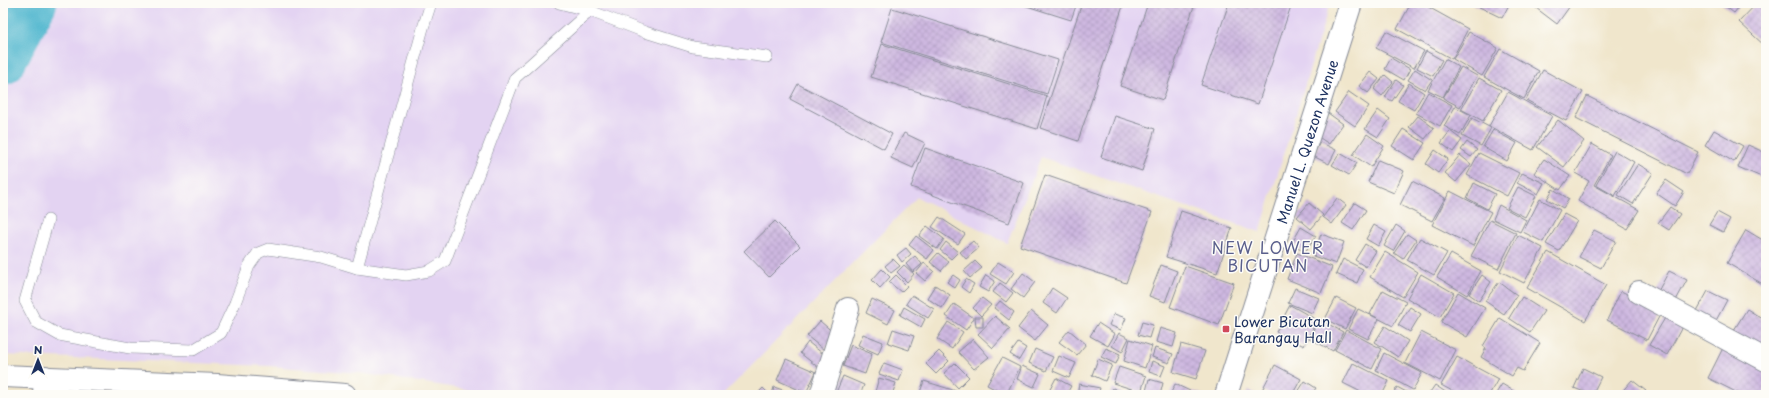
<svg xmlns="http://www.w3.org/2000/svg" width="1769" height="398" font-family="'Playpen Sans',sans-serif">
	<style>
		.built { fill: #e3d3f2 }
		.lines { fill: none; stroke-linecap: round; stroke-linejoin: round }
		.river { stroke: #51b7cf; stroke-width: 44 }
		.building { fill: url(#building-cross-hatch) }
		.service-casing { stroke: #868a95; stroke-width: 12 }
		.minor-casing { stroke: #868a95; stroke-width: 24 }
		.tertiary-casing { stroke: #868a95; stroke-width: 24 }
		.secondary-casing { stroke: #868a95; stroke-width: 24 }
		.service { stroke: #fff; stroke-width: 11 }
		.minor { stroke: #fff; stroke-width: 22 }
		.tertiary { stroke: #fff; stroke-width: 22 }
		.secondary { stroke: #fff; stroke-width: 22 }
		.poi-dot { fill: #d1495b; stroke: #fdfcf7; stroke-width: 1.5 }
		.labels { text-anchor: middle; dominant-baseline: central; stroke-width: 3; stroke-linejoin: round; paint-order: stroke }
		.street-label { font-size: 14px; fill: #1b2f5e; stroke: #fdfcf7 }
		.poi-label { font-size: 14px; fill: #1b2f5e; stroke: #fdfcf7; text-anchor: start }
		.quarter-label { font-size: 16px; letter-spacing: 1px; fill: #5a5f8c; stroke: #fdfcf7 }
	</style>
	<defs>
		<pattern id="building-cross-hatch" width="8" height="8" patternUnits="userSpaceOnUse"><rect width="8" height="8" fill="#ceb8e0"/><path d="M0 0l8 8M0 8l8-8" fill="none" stroke="#b09ec3"/></pattern>
	</defs>
	<rect width="100%" height="100%" fill="#fdfcf7"/>
	<filter id="ink" filterUnits="userSpaceOnUse"><feTurbulence type="fractalNoise" baseFrequency=".025" numOctaves="2"/><feDisplacementMap in="SourceGraphic" scale="8" xChannelSelector="R" yChannelSelector="G"/><feConvolveMatrix kernelMatrix="1 2 1 2 8 2 1 2 1" color-interpolation-filters="sRGB"/></filter>
	<filter id="wash" filterUnits="userSpaceOnUse"><feTurbulence type="fractalNoise" baseFrequency=".012" numOctaves="4" result="noise"/><feDisplacementMap in="SourceGraphic" scale="16" xChannelSelector="R" yChannelSelector="G"/><feGaussianBlur stdDeviation="0.9" result="paint"/><feColorMatrix in="noise" values="0 0 0 0 0 0 0 0 0 0 0 0 0 0 0 0 0 1.4 0 .05"/><feComposite in="paint" operator="in"/></filter>
	<g filter="url(#wash)">
		<rect width="100%" height="100%" fill="#f0e6cc"/>
		<!-- built -->
		<polygon class="built" points="3,3 1330,3 1260,232 1041,157 1007,243 917,197 723,395 487,395 464,389 360,373 269,366 3,355"/>
		<g class="lines">
			<!-- river -->
			<polyline class="river" points="3,63 35,3"/>
		</g>
		<g id="blocks">
			<!-- building -->
			<g class="building">
				<polygon points="1017,3 1077,3 1071,20"/>
				<polygon points="1082,3 1124,3 1078,141 1040,128"/>
				<polygon points="1148,3 1195,3 1163,100 1120,86"/>
				<polygon points="1229,3 1292,3 1258,104 1201,85"/>
				<polygon points="1411,3 1421,3 1468,29 1452,59 1397,29"/>
				<polygon points="1471,3 1510,3 1502,18"/>
				<polygon points="1524,3 1534,3 1531,7"/>
				<polygon points="1540,3 1567,3 1570,6 1557,24 1536,8"/>
				<polygon points="1721,3 1742,3 1734,13"/>
				<polygon points="1757,3 1766,3 1766,47 1739,22"/>
				<polygon points="892,8 1058,60 1047,94 881,42"/>
				<polygon points="1386,31 1424,51 1414,68 1376,48"/>
				<polygon points="1469,32 1498,48 1482,76 1453,59"/>
				<polygon points="882,44 1047,96 1037,129 871,77"/>
				<polygon points="1500,49 1539,71 1524,99 1484,77"/>
				<polygon points="1426,51 1442,60 1433,76 1417,68"/>
				<polygon points="1391,58 1410,69 1404,80 1385,69"/>
				<polygon points="1445,59 1459,67 1443,97 1428,90"/>
				<polygon points="1461,67 1477,76 1460,107 1443,98"/>
				<polygon points="1415,69 1432,80 1425,90 1408,80"/>
				<polygon points="1543,70 1583,92 1566,121 1526,100"/>
				<polygon points="1370,72 1379,79 1368,93 1359,86"/>
				<polygon points="1385,75 1393,82 1382,96 1374,89"/>
				<polygon points="1479,78 1501,90 1483,121 1461,109"/>
				<polygon points="1396,80 1403,85 1392,101 1385,97"/>
				<polygon points="1409,83 1424,93 1414,110 1398,101"/>
				<polygon points="798,84 892,134 884,149 790,99"/>
				<polygon points="1349,92 1369,106 1355,126 1335,112"/>
				<polygon points="1428,92 1452,105 1440,126 1416,113"/>
				<polygon points="1508,92 1552,116 1533,150 1489,126"/>
				<polygon points="1587,96 1698,152 1687,174 1576,118"/>
				<polygon points="1455,107 1471,115 1460,135 1444,126"/>
				<polygon points="1378,110 1390,119 1378,137 1365,129"/>
				<polygon points="1328,113 1343,124 1329,144 1314,134"/>
				<polygon points="1115,116 1155,129 1142,171 1101,157"/>
				<polygon points="1418,116 1434,128 1425,139 1409,127"/>
				<polygon points="1472,118 1491,128 1481,146 1462,136"/>
				<polygon points="1558,120 1584,141 1564,167 1537,147"/>
				<polygon points="1403,129 1425,143 1414,160 1392,146"/>
				<polygon points="1493,130 1517,143 1507,161 1483,147"/>
				<polygon points="1714,130 1743,146 1734,162 1705,145"/>
				<polygon points="1450,131 1462,140 1453,152 1441,143"/>
				<polygon points="904,133 925,143 913,168 891,158"/>
				<polygon points="1367,134 1384,146 1371,167 1353,155"/>
				<polygon points="1320,142 1336,150 1329,164 1313,156"/>
				<polygon points="1467,142 1477,150 1471,157 1461,150"/>
				<polygon points="1592,144 1611,155 1594,185 1639,210 1627,229 1578,201 1589,181 1575,173"/>
				<polygon points="1748,145 1766,153 1766,179 1738,167"/>
				<polygon points="925,148 1024,183 1009,223 911,187"/>
				<polygon points="1435,150 1448,159 1438,173 1426,164"/>
				<polygon points="1615,151 1634,162 1615,196 1596,185"/>
				<polygon points="1340,153 1357,163 1349,175 1332,165"/>
				<polygon points="1479,153 1519,173 1507,196 1467,175"/>
				<polygon points="1460,155 1471,164 1456,182 1445,173"/>
				<polygon points="1544,159 1570,176 1560,190 1534,173"/>
				<polygon points="1378,160 1404,171 1394,193 1368,182"/>
				<polygon points="1638,164 1653,173 1633,204 1618,195"/>
				<polygon points="1522,173 1544,183 1538,194 1517,183"/>
				<polygon points="1045,175 1152,212 1126,283 1020,246"/>
				<polygon points="1666,180 1684,192 1675,206 1656,193"/>
				<polygon points="1412,181 1445,198 1432,221 1400,205"/>
				<polygon points="1474,183 1495,194 1487,209 1467,198"/>
				<polygon points="1518,187 1536,196 1525,217 1507,208"/>
				<polygon points="1553,189 1569,199 1563,208 1547,199"/>
				<polygon points="1450,191 1491,212 1473,246 1432,225"/>
				<polygon points="1337,198 1346,205 1332,224 1323,217"/>
				<polygon points="1540,199 1560,210 1543,242 1523,232"/>
				<polygon points="1309,203 1323,215 1311,229 1297,217"/>
				<polygon points="1355,203 1366,210 1353,230 1342,223"/>
				<polygon points="1499,205 1526,220 1520,232 1493,219"/>
				<polygon points="1670,207 1680,214 1669,230 1658,223"/>
				<polygon points="1181,211 1232,228 1217,273 1166,257"/>
				<polygon points="1717,212 1730,219 1723,232 1709,225"/>
				<polygon points="1564,214 1577,221 1559,251 1546,244"/>
				<polygon points="939,217 965,234 958,244 932,227"/>
				<polygon points="1490,220 1516,233 1498,269 1471,256"/>
				<polygon points="775,221 800,246 769,277 744,251"/>
				<polygon points="1374,225 1386,232 1378,246 1366,239"/>
				<polygon points="1396,225 1405,231 1393,251 1384,246"/>
				<polygon points="927,226 944,239 937,249 919,236"/>
				<polygon points="1301,227 1316,236 1305,252 1292,243"/>
				<polygon points="1594,230 1616,241 1601,268 1579,257"/>
				<polygon points="1746,230 1766,242 1766,286 1727,263"/>
				<polygon points="1321,234 1344,242 1336,264 1313,256"/>
				<polygon points="1407,234 1416,240 1403,259 1394,253"/>
				<polygon points="1518,235 1543,248 1524,283 1500,271"/>
				<polygon points="916,236 934,250 927,259 909,245"/>
				<polygon points="1420,238 1447,253 1434,275 1407,260"/>
				<polygon points="973,241 979,248 966,259 960,252"/>
				<polygon points="946,242 958,252 951,259 940,250"/>
				<polygon points="1365,244 1376,251 1366,267 1355,260"/>
				<polygon points="906,248 911,254 902,262 897,255"/>
				<polygon points="1385,252 1418,272 1403,297 1370,277"/>
				<polygon points="1548,252 1606,285 1585,321 1527,288"/>
				<polygon points="938,253 949,262 941,271 930,262"/>
				<polygon points="1297,253 1332,267 1321,293 1287,279"/>
				<polygon points="1451,254 1481,271 1467,295 1437,277"/>
				<polygon points="915,256 922,264 913,272 906,264"/>
				<polygon points="893,259 900,266 891,273 885,266"/>
				<polygon points="1343,259 1363,269 1357,283 1336,274"/>
				<polygon points="975,261 982,268 970,278 964,271"/>
				<polygon points="998,262 1014,272 1006,284 990,274"/>
				<polygon points="924,263 934,271 925,281 916,273"/>
				<polygon points="904,265 914,274 907,282 897,272"/>
				<polygon points="1161,265 1177,271 1165,302 1149,296"/>
				<polygon points="1185,266 1234,283 1219,325 1170,307"/>
				<polygon points="882,269 890,277 880,288 872,280"/>
				<polygon points="1669,271 1687,280 1674,304 1656,295"/>
				<polygon points="1023,273 1035,282 1023,298 1011,289"/>
				<polygon points="1421,274 1454,293 1440,317 1407,298"/>
				<polygon points="896,275 907,286 901,292 889,282"/>
				<polygon points="953,275 960,280 955,288 947,282"/>
				<polygon points="986,275 995,281 988,292 979,287"/>
				<polygon points="1482,275 1491,282 1479,301 1469,294"/>
				<polygon points="966,279 974,284 969,293 961,287"/>
				<polygon points="1499,282 1517,295 1504,314 1485,301"/>
				<polygon points="1000,283 1013,293 1006,302 993,292"/>
				<polygon points="935,285 950,295 942,308 927,298"/>
				<polygon points="1052,288 1067,298 1057,313 1043,303"/>
				<polygon points="1295,288 1319,298 1312,313 1288,303"/>
				<polygon points="1383,290 1406,302 1393,326 1370,314"/>
				<polygon points="1621,291 1662,311 1647,340 1607,320"/>
				<polygon points="1708,291 1727,300 1712,328 1693,318"/>
				<polygon points="1458,292 1485,308 1467,337 1441,322"/>
				<polygon points="912,295 934,309 928,318 906,304"/>
				<polygon points="1522,297 1544,311 1530,332 1509,318"/>
				<polygon points="982,298 991,305 981,316 973,308"/>
				<polygon points="1336,298 1356,308 1345,329 1325,319"/>
				<polygon points="872,299 895,310 888,324 866,313"/>
				<polygon points="1000,301 1014,312 1009,320 994,308"/>
				<polygon points="954,304 974,318 966,330 946,316"/>
				<polygon points="1290,305 1317,320 1304,346 1276,332"/>
				<polygon points="904,307 925,319 921,327 900,315"/>
				<polygon points="1410,307 1421,314 1410,332 1398,325"/>
				<polygon points="1358,309 1379,319 1368,339 1348,329"/>
				<polygon points="1747,309 1766,321 1766,353 1729,338"/>
				<polygon points="1031,311 1048,325 1035,341 1018,328"/>
				<polygon points="1114,314 1126,318 1121,330 1109,325"/>
				<polygon points="995,316 1010,329 993,348 978,334"/>
				<polygon points="975,317 983,317 983,327 976,327"/>
				<polygon points="1500,318 1540,343 1523,371 1517,368 1512,376 1481,357 1486,348 1483,346"/>
				<polygon points="1665,318 1682,327 1667,355 1649,345"/>
				<polygon points="1319,319 1343,332 1333,351 1309,338"/>
				<polygon points="820,321 836,335 824,350 807,336"/>
				<polygon points="948,322 963,332 952,349 937,339"/>
				<polygon points="1142,322 1153,325 1149,338 1138,335"/>
				<polygon points="1098,323 1115,334 1108,346 1090,336"/>
				<polygon points="1385,326 1408,341 1398,357 1375,342"/>
				<polygon points="1160,328 1177,333 1173,347 1156,342"/>
				<polygon points="893,329 914,336 909,350 888,343"/>
				<polygon points="1069,330 1086,344 1077,355 1059,342"/>
				<polygon points="1346,330 1382,349 1372,369 1335,350"/>
				<polygon points="1421,332 1456,350 1440,381 1405,363"/>
				<polygon points="1119,333 1129,338 1122,352 1112,346"/>
				<polygon points="863,334 883,342 878,354 858,345"/>
				<polygon points="973,339 989,357 974,369 958,352"/>
				<polygon points="1130,339 1152,346 1145,368 1124,361"/>
				<polygon points="808,342 827,357 819,368 800,353"/>
				<polygon points="1018,343 1026,348 1019,360 1010,354"/>
				<polygon points="1181,344 1205,351 1196,379 1173,372"/>
				<polygon points="851,345 872,354 865,374 843,366"/>
				<polygon points="1106,348 1120,354 1116,364 1101,357"/>
				<polygon points="1155,348 1173,354 1169,363 1152,357"/>
				<polygon points="1723,348 1766,369 1765,395 1742,395 1708,378"/>
				<polygon points="1035,349 1053,357 1046,371 1029,363"/>
				<polygon points="939,351 949,361 936,374 926,364"/>
				<polygon points="1384,353 1422,373 1413,390 1376,370"/>
				<polygon points="1059,356 1076,363 1069,378 1053,371"/>
				<polygon points="1457,357 1498,379 1489,395 1460,395 1441,385"/>
				<polygon points="1002,358 1020,367 1006,395 987,385"/>
				<polygon points="786,359 816,372 806,393 777,380"/>
				<polygon points="1098,359 1112,365 1105,381 1092,375"/>
				<polygon points="1152,361 1165,366 1161,376 1149,372"/>
				<polygon points="884,363 903,370 899,381 879,374"/>
				<polygon points="955,363 969,377 958,388 944,373"/>
				<polygon points="1353,363 1389,381 1382,395 1367,395 1343,383"/>
				<polygon points="1275,365 1301,379 1292,395 1272,395 1262,390"/>
				<polygon points="1022,366 1040,374 1034,387 1017,379"/>
				<polygon points="1119,367 1146,376 1141,392 1113,383"/>
				<polygon points="1583,368 1601,377 1592,395 1574,388"/>
				<polygon points="843,376 864,385 860,395 835,395"/>
				<polygon points="879,378 896,383 892,395 874,395"/>
				<polygon points="1056,378 1071,386 1066,395 1047,395"/>
				<polygon points="1149,379 1163,383 1160,395 1145,395"/>
				<polygon points="1632,380 1646,391 1642,395 1619,395"/>
				<polygon points="924,381 956,391 955,395 919,395"/>
				<polygon points="1305,381 1316,388 1311,395 1296,395"/>
				<polygon points="1079,384 1100,388 1098,395 1077,395"/>
				<polygon points="1175,384 1190,391 1188,395 1170,395"/>
				<polygon points="1502,384 1517,393 1516,395 1495,395"/>
				<polygon points="1435,385 1450,395 1428,395"/>
				<polygon points="774,387 797,395 772,395"/>
				<polygon points="1397,387 1412,395 1393,395"/>
				<polygon points="763,388 770,395 756,395"/>
				<polygon points="1113,388 1126,395 1109,395"/>
				<polygon points="1249,390 1258,395 1246,395"/>
				<polygon points="1193,391 1204,395 1192,395"/>
			</g>
		</g>
	</g>
	<g filter="url(#ink)">
		<use href="#blocks" fill-opacity="0" stroke="#868a95" stroke-width="1"/>
		<g class="lines">
			<!-- service casing -->
			<g class="service-casing">
				<g id="service">
					<polyline points="559,3 590,11 645,32 693,47 767,57"/>
					<polyline points="48,220 25,301 36,322 59,335 130,348 193,350 221,333 235,303 249,266 258,253 268,249 321,257 357,268 406,275 429,271 445,261 515,78 590,11 592,3"/>
					<polyline points="357,268 423,28 431,3"/>
				</g>
			</g>
			<!-- minor casing -->
			<g class="minor-casing">
				<g id="minor">
					<polyline points="1639,292 1766,360"/>
					<polyline points="44,395 45,377"/>
					<polyline points="821,395 848,309"/>
				</g>
			</g>
			<!-- tertiary casing -->
			<g class="tertiary-casing">
				<polyline id="tertiary" points="3,376 217,385 345,395"/>
			</g>
			<!-- secondary casing -->
			<g class="secondary-casing">
				<g id="secondary">
					<path id="s1" d="M1226,395L1351,3"/>
				</g>
			</g>
			<!-- service -->
			<use href="#service" class="service"/>
			<!-- minor -->
			<use href="#minor" class="minor"/>
			<!-- tertiary -->
			<use href="#tertiary" class="tertiary"/>
			<!-- secondary -->
			<use href="#secondary" class="secondary"/>
		</g>
	</g>
	<!-- markers -->
	<rect class="poi-dot" x="1222" y="325" width="8" height="8" rx="2"/>
	<g class="labels">
		<!-- street labels -->
		<g class="street-label">
			<text stroke="none"><textPath href="#s1" startOffset="266">Manuel L. Quezon Avenue</textPath></text>
		</g>
		<!-- poi labels -->
		<g class="poi-label">
			<text x="1234" y="321">Lower Bicutan<tspan x="1234" dy="16">Barangay Hall</tspan></text>
		</g>
		<!-- quarter labels -->
		<g class="quarter-label">
			<text x="1268" y="247">NEW LOWER<tspan x="1268" dy="18">BICUTAN</tspan></text>
		</g>
	</g>
	<!-- margin -->
	<rect width="1769" height="398" fill="none" stroke="#fdfcf7" stroke-width="16"/>
	<!-- north arrow -->
	<g transform="translate(38 360)" stroke="#fdfcf7" stroke-width="3" paint-order="stroke">
	<path d="M0-3L7 15L0 10L-7 15Z" fill="#1b2f5e"/>
	<text y="-6" font-size="11" font-weight="bold" text-anchor="middle" fill="#1b2f5e">N</text>
	</g>
</svg>
